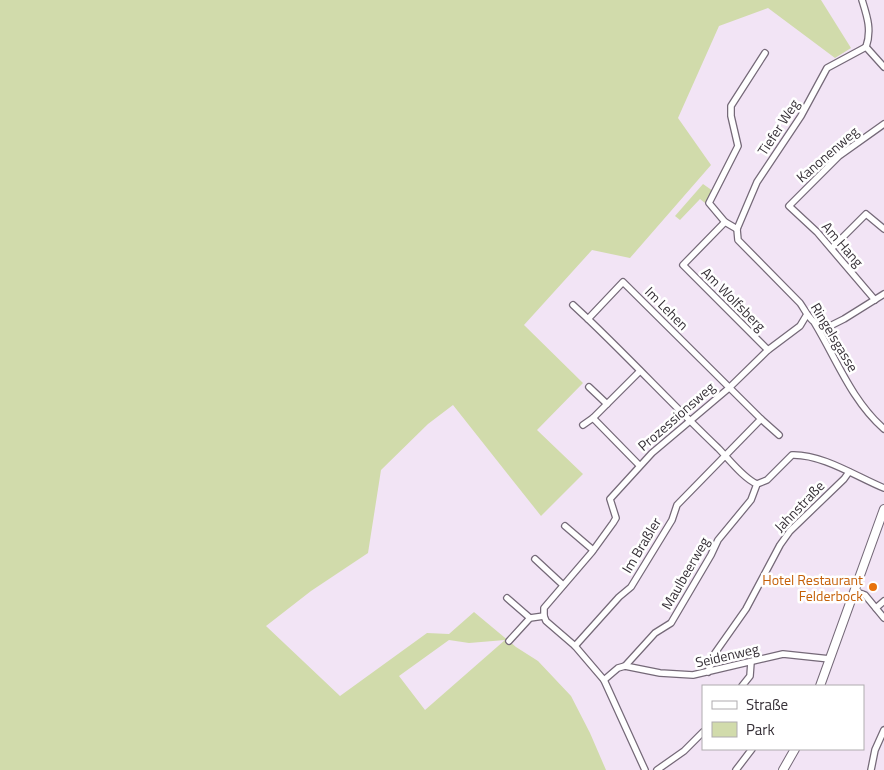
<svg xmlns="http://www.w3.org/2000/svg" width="884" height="770" font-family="'Titillium Web',sans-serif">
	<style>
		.green { fill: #d1dbab; fill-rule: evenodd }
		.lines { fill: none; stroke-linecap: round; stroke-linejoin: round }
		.minor-casing { stroke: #756978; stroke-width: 8 }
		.secondary-casing { stroke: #756978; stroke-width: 10 }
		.minor { stroke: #fff; stroke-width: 5.5 }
		.secondary { stroke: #fff; stroke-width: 8 }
		.food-dot { fill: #e8710a; stroke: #fff; stroke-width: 2 }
		.labels { text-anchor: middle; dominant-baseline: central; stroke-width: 5; stroke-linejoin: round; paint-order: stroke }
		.street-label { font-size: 14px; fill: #363037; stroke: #fff }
		.food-label { font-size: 14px; fill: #c56008; stroke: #fff; text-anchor: end }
	</style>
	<rect width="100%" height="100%" fill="#f2e4f5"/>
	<!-- green -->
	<g class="green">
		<path d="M0,0H821L851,48L835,58L768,8L719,26L678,118L711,165L630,258L592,250L524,325L583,383L537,430L583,474L541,516L453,405L428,424L381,470L368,553L311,591L266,626L340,696L427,633L449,634L474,612L516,647L538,661L571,696L590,733L606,770H0ZM449,640L469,643L505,640L425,710L399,676Z"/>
		<polygon points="703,184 713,191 705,203 700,199 680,220 675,216"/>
	</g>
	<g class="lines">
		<!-- minor casing -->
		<g class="minor-casing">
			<g id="minor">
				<path d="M862,0C867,16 872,30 866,47"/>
				<path d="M866,47L827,68L801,116L757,182L737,229L738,240L800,303C805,310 807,316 814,322C836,358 851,400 884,429"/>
				<polyline points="866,47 884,67"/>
				<polyline points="725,222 683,265 768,350"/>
				<polyline points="737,229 725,222 709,203 738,146 731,116 731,106 765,53"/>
				<polyline points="832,248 866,214 884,229"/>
				<polyline points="875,300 817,232 789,206 839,156 884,124"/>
				<polyline points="573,305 588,319"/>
				<polyline points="820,331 844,319 884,294"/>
				<polyline points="589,387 607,404"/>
				<polyline points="593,418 639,465"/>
				<polyline points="761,419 779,435"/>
				<polyline points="583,425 593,418 640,371"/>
				<polyline points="565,526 593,550"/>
				<polyline points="535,559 563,585"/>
				<polyline points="854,591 865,595 884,618"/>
				<polyline points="507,598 530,618"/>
				<polyline points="876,608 884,601"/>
				<polyline points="509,641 530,618 544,616"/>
				<path d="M575,646L619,597L631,587L672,520L677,505L761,419L623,282L588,319C632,361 674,406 718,448C728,458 744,479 757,484L767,480L792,455C822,454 857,477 884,488"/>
				<polyline points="625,666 655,633 671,623 711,555 718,540 751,500 757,484"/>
				<polyline points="708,672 715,653 746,609 780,545 790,531 844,479 849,472"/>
				<polyline points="604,680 618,668 625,666 660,673 693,675 783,654 830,659"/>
				<polyline points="742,686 750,676 751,662"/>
				<polyline points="645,770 604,680 575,646 546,621 544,616 544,608 592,552 613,523 616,518 610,499 652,453 729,388 768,350 800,326 806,316"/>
				<polyline points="657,770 684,751 703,732"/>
				<polyline points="736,770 752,749"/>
				<polyline points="871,770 875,750 884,730"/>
			</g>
		</g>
		<!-- secondary casing -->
		<g class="secondary-casing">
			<g id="secondary">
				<polyline points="820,686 884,509"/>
				<polyline points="783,770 795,749"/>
			</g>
		</g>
		<!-- minor -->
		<use href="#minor" class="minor"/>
		<!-- secondary -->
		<use href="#secondary" class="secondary"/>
	</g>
	<!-- markers -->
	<circle class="food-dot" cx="873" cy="587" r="5"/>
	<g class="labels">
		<!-- street labels -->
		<g class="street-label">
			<text transform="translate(778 127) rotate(-57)">Tiefer Weg</text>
			<text transform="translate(827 154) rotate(-41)">Kanonenweg</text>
			<text transform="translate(843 244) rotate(49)">Am Hang</text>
			<text transform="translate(734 299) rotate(45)">Am Wolfsberg</text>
			<text transform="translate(667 308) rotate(45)">Im Lehen</text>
			<text transform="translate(835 337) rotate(59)">Ringelsgasse</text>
			<text transform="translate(676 416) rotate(-41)">Prozessionsweg</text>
			<text transform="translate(799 506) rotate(-46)">Jahnstraße</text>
			<text transform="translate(641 545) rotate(-59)">Im Braßler</text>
			<text transform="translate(685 573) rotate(-60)">Maulbeerweg</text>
			<text transform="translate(727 655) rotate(-13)">Seidenweg</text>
		</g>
		<!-- food labels -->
		<g class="food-label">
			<text x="863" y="579">Hotel Restaurant<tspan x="863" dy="16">Felderbock</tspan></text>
		</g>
	</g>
	<!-- legend -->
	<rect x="702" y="685" width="162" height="65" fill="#ffffff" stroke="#afacaf"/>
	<rect x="712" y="701" width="25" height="8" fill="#ffffff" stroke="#afacaf"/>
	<text x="746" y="710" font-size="15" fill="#363037">Straße</text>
	<rect x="712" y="722" width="25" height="15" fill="#d1dbab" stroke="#afacaf"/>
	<text x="746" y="735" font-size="15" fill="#363037">Park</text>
</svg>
